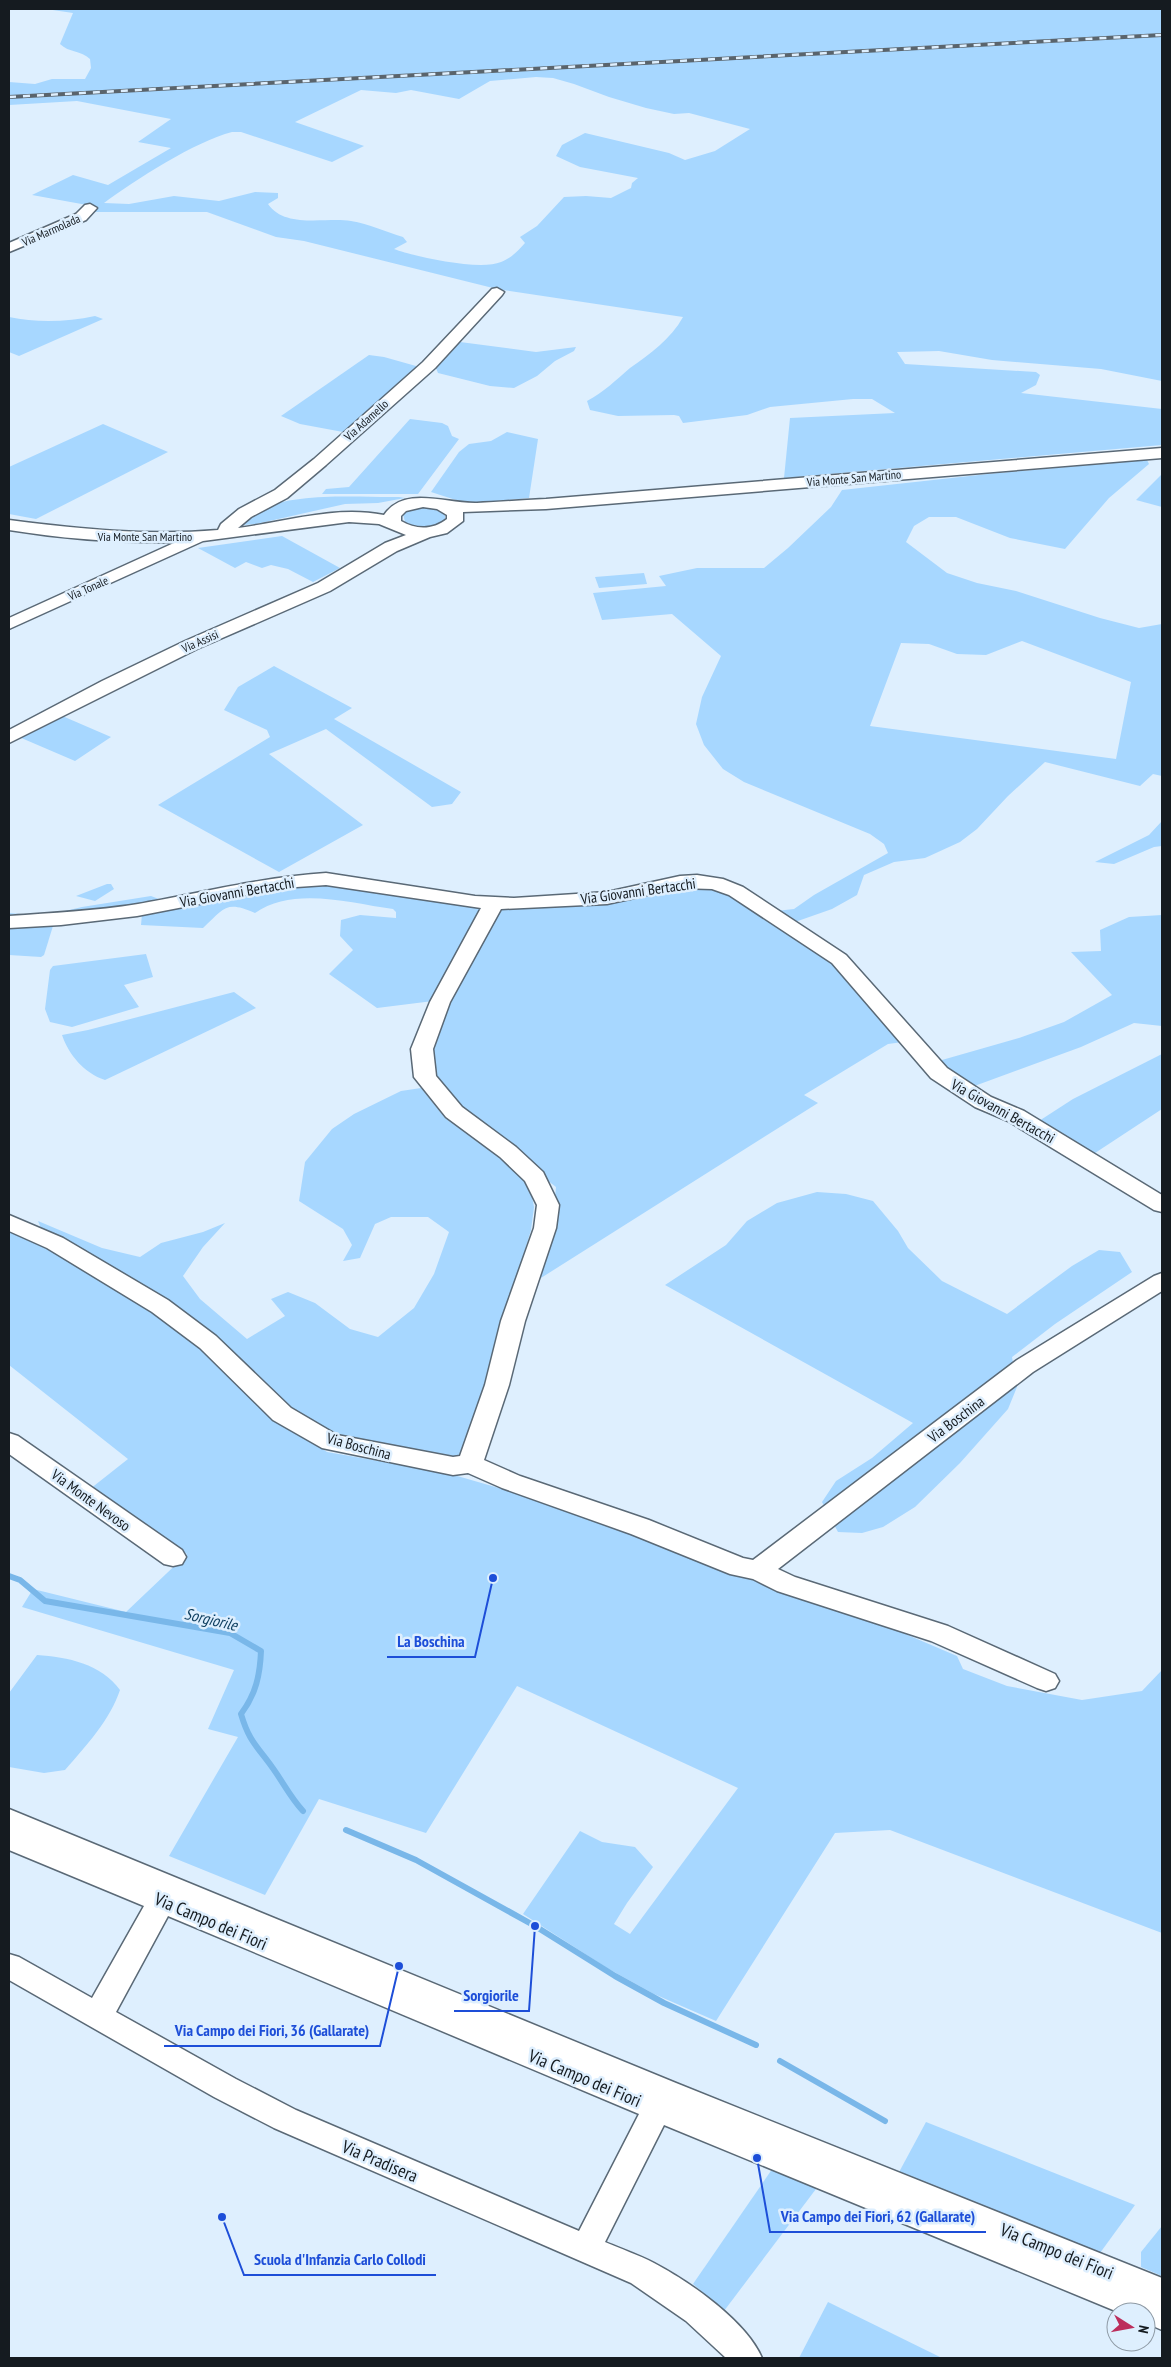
<svg xmlns="http://www.w3.org/2000/svg" width="1171" height="2367" font-family="'PT Sans Narrow',sans-serif">
	<style>
		.green { fill: #a7d7ff; fill-rule: evenodd }
		.lines { fill: none; stroke-linecap: round; stroke-linejoin: round }
		.stream { stroke: #79b7e9; stroke-width: 6 }
		.minor-casing { stroke: #5a6976; stroke-width: 3 }
		.minor { fill: #fff; fill-rule: evenodd }
		.rail-casing { stroke: #5a646c; stroke-width: 4 }
		.rail { stroke: #deeffe; stroke-width: 2.5; stroke-dasharray: 7; stroke-linecap: butt }
		.labels { text-anchor: middle; dominant-baseline: central; stroke-width: 5; stroke-linejoin: round; paint-order: stroke }
		.far-street-label { font-size: 12px; fill: #151b20; stroke: #deeffe }
		.street-label { font-size: 15px; fill: #151b20; stroke: #deeffe }
		.water-label { font-size: 16px; font-style: italic; fill: #0d3d5e; stroke: #deeffe }
		.near-street-label { font-size: 18px; fill: #151b20; stroke: #deeffe }
		.leader { fill: none; stroke: #1d4ed8; stroke-width: 2 }
		.callout-dot { fill: #1d4ed8; stroke: #deeffe; stroke-width: 2 }
		.callout-label { font-size: 16px; text-anchor: middle; font-weight: bold; fill: #1d4ed8; stroke: #deeffe; stroke-width: 5; stroke-linejoin: round; paint-order: stroke }
	</style>
	<rect width="100%" height="100%" fill="#deeffe"/>
	<!-- green -->
	<g class="green">
		<path d="M46,9H1162V381L1101,369L992,360L939,351L897,352L905,364L1036,372L1040,375L1036,385L1021,393L1162,409V445L784,478L790,418L895,413L872,399H853L770,407L747,415L683,423L679,416L674,415L618,416L590,410L587,401C604,392 616,380 630,368C650,354 671,339 683,317L497,289L304,241L276,237L207,212H95L98,207L32,195L73,175L108,185L171,148L138,142L171,119L77,101L9,105V82L35,84L52,79H85L91,68L90,59C81,50 69,53 60,44L73,13ZM536,77L553,78L574,84L609,97L646,108L674,114L689,113L750,129L715,151L685,160L669,153L585,133L562,145L556,156L580,167L638,178L632,183L631,188L611,198L586,196L564,197L537,226L520,237L525,243C517,252 511,258 501,262C480,271 416,257 394,249L407,242L403,237C386,232 369,224 351,221C326,217 285,229 268,204L278,198V193L255,192L219,201L174,196L129,204L104,203C135,180 196,141 232,132H241L332,162L364,146L295,122L361,90L396,93L411,90L459,99L490,81Z"/>
		<path d="M95,316L103,319L19,356L9,352V317C37,323 67,322 95,316Z"/>
		<polygon points="460,342 536,352 576,347 574,351 555,361 537,376 514,388 490,386 438,373 436,368"/>
		<polygon points="369,355 384,357 416,366 416,371 343,432 300,424 281,416"/>
		<polygon points="410,419 442,423 448,426 452,436 459,439 418,494 322,494 326,489 349,487"/>
		<polygon points="103,424 168,452 36,519 9,514 9,467"/>
		<polygon points="507,432 538,439 529,498 477,503 459,501 431,492 459,452 469,444 491,441"/>
		<path d="M1147,460L1149,464L1109,498L1065,549L1010,538L956,517H929L914,526L906,542L947,573L977,583L1016,591L1100,618L1139,628L1162,624V776L1153,774L1140,786L1045,762L1008,796L977,829L960,842L925,858L894,862L864,875L857,895L832,909L795,922L776,911L794,909L814,895L888,853L884,844L870,834L744,782L723,769L704,745L696,724L702,697L721,656L672,614L602,620L593,593L666,586L659,576L697,568H764L788,548L831,507L842,490L988,474ZM1022,641L1131,682L1116,759L870,726L901,643L929,644L957,654L986,655Z"/>
		<polygon points="1161,475 1162,507 1136,500"/>
		<path d="M399,497L405,498L378,503L345,504L256,524L243,525L242,522C274,489 355,498 399,497Z"/>
		<path d="M418,507H433L445,513V520C435,530 417,529 405,522L403,514L410,509Z"/>
		<polygon points="282,536 340,568 313,582 288,569 271,565 262,568 246,562 235,568 198,548"/>
		<polygon points="644,573 647,584 599,588 595,577"/>
		<polygon points="274,666 352,708 334,719 461,792 452,804 432,807 326,729 269,754 363,825 279,872 158,805 270,737 267,730 224,710 238,687"/>
		<polygon points="60,715 111,737 75,761 19,737"/>
		<polygon points="1162,821 1162,846 1154,847 1114,864 1095,862 1149,835"/>
		<path d="M324,883L486,905L433,1001L377,1008L329,974L353,950L340,936L341,920L360,915L396,918V912L393,909C350,903 293,886 255,913C226,900 224,908 203,928L141,925L142,914L157,909L194,905L260,889Z"/>
		<polygon points="107,884 111,884 114,889 95,901 76,896"/>
		<polygon points="677,885 717,888 741,901 834,963 903,1042 888,1044 804,1095 818,1103 533,1283 551,1240 556,1187 469,1119 435,1078 430,1063 446,1008 498,906"/>
		<polygon points="151,896 164,901 36,919 9,919 9,913 44,916 82,907"/>
		<polygon points="1162,915 1162,1026 1134,1023 1081,1047 969,1088 935,1062 1019,1038 1064,1022 1112,995 1071,952 1101,951 1100,930 1129,917"/>
		<polygon points="51,924 53,926 44,955 41,957 9,955 9,926"/>
		<polygon points="146,954 153,977 124,985 139,1007 72,1027 50,1022 45,1009 50,970 53,966"/>
		<path d="M234,992L256,1008L105,1080C84,1073 69,1055 62,1035L88,1030Z"/>
		<polygon points="1162,1054 1162,1109 1092,1155 1039,1121 1073,1099"/>
		<path d="M421,1088L445,1118L517,1171L530,1186L534,1207L531,1230L485,1385L460,1456C424,1463 349,1440 316,1425L42,1231L38,1221L102,1248L140,1257L161,1243L203,1232L225,1223L203,1247L183,1276L200,1299L247,1339L285,1316L271,1299L288,1292L315,1303L350,1329L378,1337L414,1308L434,1274L449,1232L428,1217H391L375,1224L360,1258L343,1261L352,1245L343,1229L299,1201L305,1162L332,1129L354,1114L401,1091Z"/>
		<polygon points="817,1192 846,1194 873,1201 898,1231 908,1248 942,1281 1007,1314 1072,1266 1099,1250 1120,1252 1132,1272 1055,1324 1012,1357 1017,1387 1008,1409 960,1463 915,1507 883,1527 862,1533 838,1532 822,1502 836,1481 872,1458 913,1423 665,1285 726,1245 747,1221 777,1203"/>
		<polygon points="9,1226 171,1320 260,1405 327,1452 447,1473 596,1516 903,1633 957,1656 963,1669 1007,1686 1082,1700 1142,1691 1162,1670 1162,1933 890,1830 835,1833 716,2021 654,1994 607,1968 523,1914 580,1831 602,1842 635,1847 653,1867 627,1903 614,1924 630,1934 738,1788 517,1686 426,1833 319,1799 265,1895 169,1856 238,1737 208,1729 234,1670 22,1607 33,1589 126,1612 187,1554 90,1489 128,1459 9,1365"/>
		<path d="M37,1655C68,1657 101,1664 120,1690C110,1720 86,1746 65,1770L44,1773L9,1767V1693Z"/>
		<polygon points="926,2122 1135,2205 1100,2253 898,2174"/>
		<polygon points="775,2165 819,2185 724,2311 693,2284"/>
		<polygon points="1162,2226 1162,2276 1141,2267 1141,2252"/>
		<polygon points="828,2302 942,2358 799,2358"/>
	</g>
	<g class="lines">
		<!-- stream -->
		<g class="stream">
			<path d="M9,1576L20,1580L45,1601L230,1633L261,1651C260,1675 256,1694 241,1714C249,1741 256,1745 272,1767C283,1782 290,1797 303,1811"/>
			<polyline points="346,1830 416,1860 535,1926 615,1976 664,2003 756,2045"/>
			<polyline points="780,2061 885,2121"/>
		</g>
		<!-- minor casing -->
		<g class="minor-casing">
			<g id="minor">
				<polygon points="90,204 97,208 86,220 9,252 9,243 76,214 85,205"/>
				<path d="M497,288L504,292L502,295L435,368L326,465L287,498L251,517L238,528C285,522 336,505 384,515C404,485 447,504 477,503C500,502 523,500 546,499L1162,448V458L546,509L463,512V521L447,533L430,537L397,551L330,591L197,649L9,743V730L102,681L185,641L318,583L385,543L406,535L379,524L349,522L203,541L9,629V618L176,542C120,543 64,539 9,530V520C79,529 148,536 218,530L221,524L239,509L275,490L314,459L423,362L492,289ZM423,507L437,509L447,515V519C433,530 416,530 401,521V516L406,511Z"/>
				<path d="M326,873L475,896L514,898L607,892L680,876L697,875L723,879L743,887L846,955L947,1068L991,1097L1024,1111L1162,1195V1212L1154,1210L1008,1121L975,1107L931,1078L832,963L729,895L712,889L680,888L607,904L501,909L450,1002L433,1049L436,1076L462,1107L516,1147L543,1172L559,1205L556,1228L525,1321L509,1385L484,1460L520,1476L649,1520L743,1558L753,1560L1017,1360L1154,1276L1162,1273V1291L1033,1372L778,1569L795,1577L948,1626L1055,1674L1059,1681L1055,1688L1046,1691L1037,1688L931,1641L777,1591L753,1579L730,1574L631,1534L502,1488L468,1473L453,1475L322,1448L273,1420L200,1348L152,1312L47,1248L9,1231V1215L63,1238L168,1300L216,1336L291,1408L337,1435L453,1457L460,1456L485,1385L501,1321L534,1228L537,1205L525,1181L500,1157L446,1117L414,1077L411,1049L430,1002L481,908L326,885L282,888L137,916L61,925L9,928V916C52,913 95,911 138,904C201,893 262,877 326,873Z"/>
				<polygon points="9,1433 18,1436 182,1550 186,1557 182,1564 173,1566 164,1564 9,1454"/>
				<path d="M9,1809L676,2083L1162,2278V2330L1146,2323V2312H1118L664,2125L605,2242C621,2249 639,2255 654,2263C690,2282 746,2321 762,2358H726L686,2321L631,2283L274,2128L214,2097L9,1980V1954L19,1957L92,1998L144,1906L9,1850ZM168,1916L639,2114L579,2231L296,2110L236,2079L116,2012Z"/>
			</g>
		</g>
		<!-- minor -->
		<use href="#minor" class="minor"/>
		<!-- rail casing -->
		<g class="rail-casing">
			<polyline id="rail" points="9,97 1162,35"/>
		</g>
		<!-- rail -->
		<use href="#rail" class="rail"/>
	</g>
	<g class="labels">
		<!-- far-street labels -->
		<g class="far-street-label">
			<text transform="translate(51 230) rotate(-24)">Via Marmolada</text>
			<text transform="translate(366 420) rotate(-42)">Via Adamello</text>
			<text transform="translate(854 478) rotate(-5)">Via Monte San Martino</text>
			<text x="145" y="536">Via Monte San Martino</text>
			<text transform="translate(88 588) rotate(-24)">Via Tonale</text>
			<text transform="translate(200 641) rotate(-24)">Via Assisi</text>
		</g>
		<!-- street labels -->
		<g class="street-label">
			<text transform="translate(638 891) rotate(-8)">Via Giovanni Bertacchi</text>
			<text transform="translate(237 892) rotate(-10)">Via Giovanni Bertacchi</text>
			<text transform="translate(1003 1111) rotate(29)">Via Giovanni Bertacchi</text>
			<text transform="translate(956 1419) rotate(-37)">Via Boschina</text>
			<text transform="translate(359 1446) rotate(15)">Via Boschina</text>
			<text transform="translate(91 1500) rotate(36)">Via Monte Nevoso</text>
		</g>
		<!-- water labels -->
		<g class="water-label">
			<text transform="translate(211 1619) rotate(13)">Sorgiorile</text>
		</g>
		<!-- near-street labels -->
		<g class="near-street-label">
			<text transform="translate(211 1921) rotate(23)">Via Campo dei Fiori</text>
			<text transform="translate(585 2078) rotate(23)">Via Campo dei Fiori</text>
			<text transform="translate(380 2161) rotate(23)">Via Pradisera</text>
			<text transform="translate(1057 2251) rotate(22)">Via Campo dei Fiori</text>
		</g>
	</g>
	<!-- callouts -->
	<path class="leader" d="M493 1578L475 1657H387M535 1926L529 2011H454M399 1966L380 2046H164M757 2158L770 2232H986M222 2217L244 2275H436"/>
	<g class="callout-dot">
		<circle cx="493" cy="1578" r="5"/>
		<circle cx="535" cy="1926" r="5"/>
		<circle cx="399" cy="1966" r="5"/>
		<circle cx="757" cy="2158" r="5"/>
		<circle cx="222" cy="2217" r="5"/>
	</g>
	<g class="callout-label">
		<text x="431" y="1647">La Boschina</text>
		<text x="491" y="2001">Sorgiorile</text>
		<text x="272" y="2036">Via Campo dei Fiori, 36 (Gallarate)</text>
		<text x="878" y="2222">Via Campo dei Fiori, 62 (Gallarate)</text>
		<text x="340" y="2265">Scuola d'Infanzia Carlo Collodi</text>
	</g>
	<!-- border -->
	<rect width="1171" height="2367" fill="none" stroke="#151b20" stroke-width="20"/>
	<!-- north arrow -->
	<g transform="translate(1131 2327) rotate(101)"><circle r="24" fill="#deeffe" stroke="#8e9aa5"/>
	<path d="M0-4L9 19L0 12L-9 19Z" fill="#bc2e5c"/>
	<text y="-8" font-size="14" font-weight="bold" text-anchor="middle" fill="#151b20">N</text>
	</g>
</svg>
